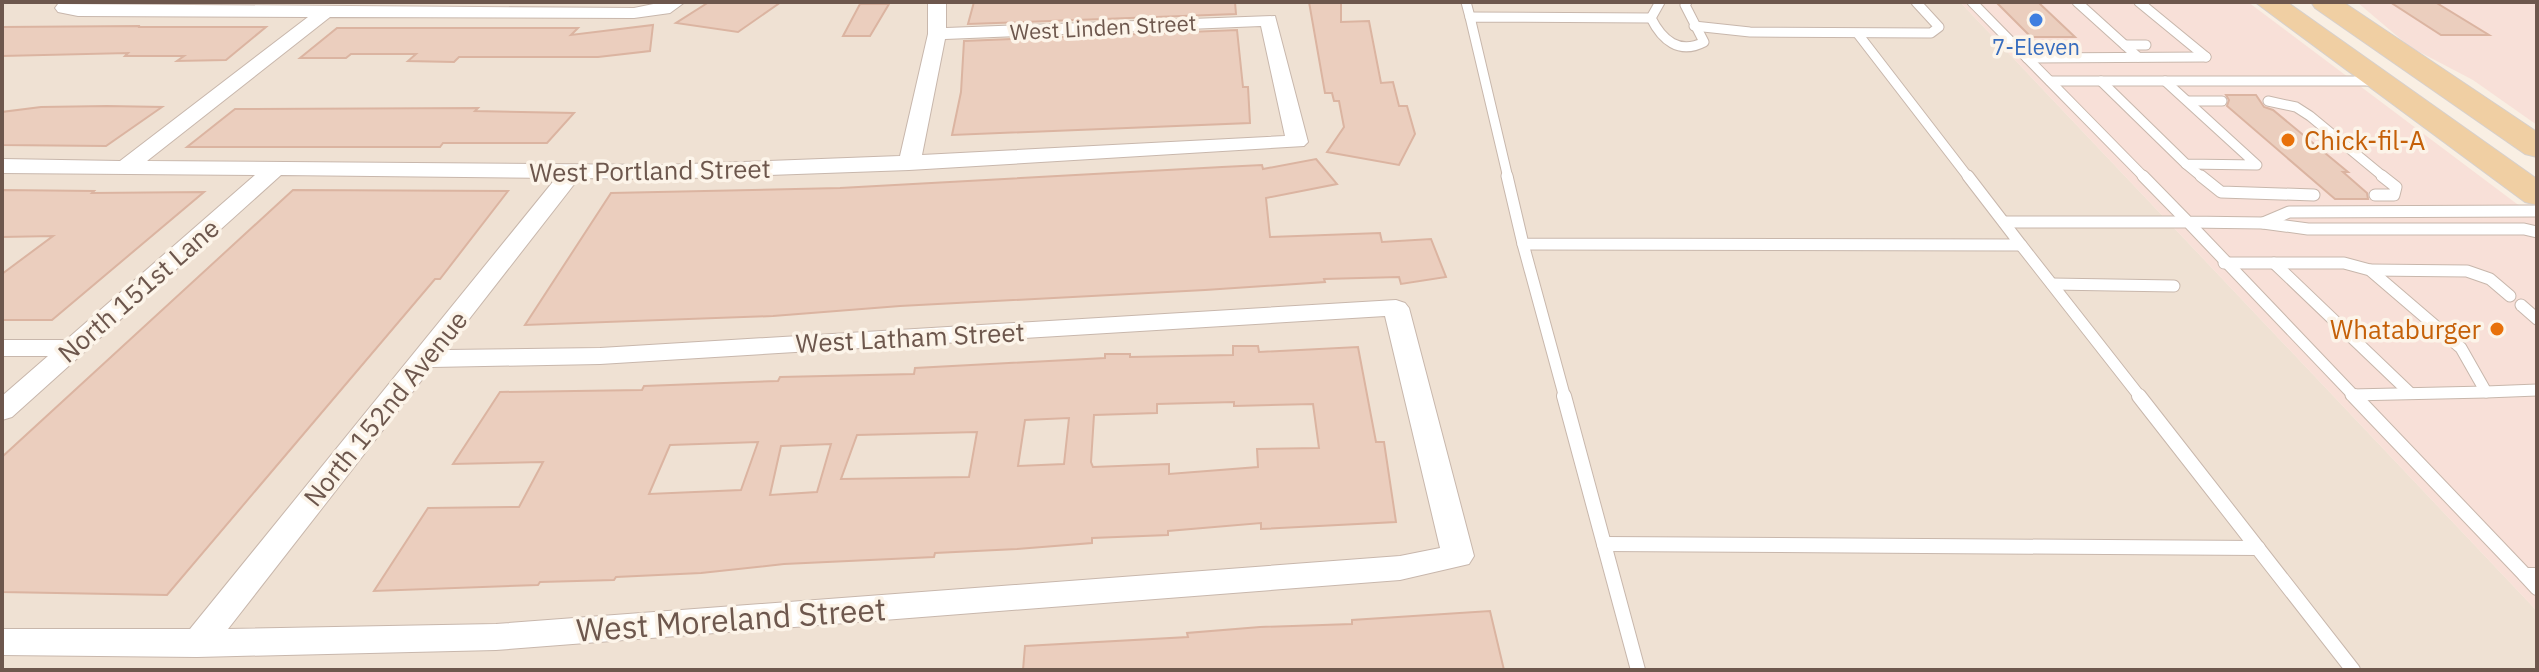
<svg xmlns="http://www.w3.org/2000/svg" width="2539" height="672" font-family="'IBM Plex Sans',sans-serif">
	<style>
		.residential { fill: #efe1d3 }
		.commercial { fill: #f8e0d8 }
		.building { fill: #ebcebe; stroke: #dbb4a1; stroke-width: 2; fill-rule: evenodd }
		.lines { fill: none; stroke-linecap: round; stroke-linejoin: round }
		.service-far2-casing { stroke: #c8b7ac; stroke-width: 11 }
		.service-far1-casing { stroke: #c8b7ac; stroke-width: 13 }
		.service-casing { stroke: #c8b7ac; stroke-width: 16 }
		.minor-casing { stroke: #c8b7ac; stroke-width: 2 }
		.primary-casing { stroke: #d6d0cd; stroke-width: 2 }
		.service-far2 { stroke: #fff; stroke-width: 9 }
		.service-far1 { stroke: #fff; stroke-width: 11 }
		.service { stroke: #fff; stroke-width: 14 }
		.minor { fill: #fff; fill-rule: evenodd }
		.primary { fill: #f0cfa3; fill-rule: evenodd }
		.shop-dot { fill: #3f7fe0; stroke: #fcf4e9; stroke-width: 3 }
		.food-dot { fill: #e8710a; stroke: #fcf4e9; stroke-width: 3 }
		.labels { text-anchor: middle; dominant-baseline: central; stroke-width: 7; stroke-linejoin: round; paint-order: stroke }
		.far-street-label { font-size: 22px; fill: #6d574d; stroke: #fcf4e9 }
		.far-shop-label { font-size: 22px; fill: #366cbe; stroke: #fcf4e9 }
		.food-label { font-size: 26px; fill: #c56008; stroke: #fcf4e9; text-anchor: start }
		.street-label { font-size: 26px; fill: #6d574d; stroke: #fcf4e9 }
		.near-street-label { font-size: 32px; fill: #6d574d; stroke: #fcf4e9 }
	</style>
	<rect width="100%" height="100%" fill="#f9efe3"/>
	<!-- residential -->
	<polygon class="residential" points="2,2 1960,2 2537,611 2537,670 2,670"/>
	<!-- commercial -->
	<g class="commercial">
		<polygon points="1960,2 2248,2 2537,219 2537,611"/>
		<polygon points="2357,2 2537,2 2537,125 2473,80 2410,47"/>
	</g>
	<!-- building -->
	<g class="building">
		<polygon points="709,2 781,2 738,32 676,23"/>
		<polygon points="974,2 1235,2 1236,14 968,24"/>
		<polygon points="1309,2 1341,2 1341,22 1369,21 1381,83 1393,82 1399,106 1407,106 1415,134 1399,165 1327,152 1344,127 1339,101 1334,101 1332,93 1325,93"/>
		<polygon points="2390,2 2435,2 2489,35 2441,35"/>
		<polygon points="1997,3 2039,3 2075,37 2031,37"/>
		<polygon points="860,4 889,4 870,36 843,36"/>
		<polygon points="653,25 650,51 598,57 459,57 454,62 408,61 416,54 351,54 346,58 300,58 337,28 578,28 571,35"/>
		<polygon points="140,26 138,27 266,27 226,60 177,61 184,56 125,56 128,53 2,56 2,27"/>
		<polygon points="1237,30 1243,87 1248,87 1250,123 952,135 961,92 964,41"/>
		<polygon points="2226,95 2256,95 2264,107 2273,110 2348,172 2343,172 2367,193 2368,199 2335,199 2227,106 2229,100"/>
		<polygon points="41,107 107,106 162,107 106,146 2,145 2,112"/>
		<polygon points="478,108 475,111 574,113 547,143 443,143 440,147 187,147 235,109"/>
		<polygon points="1316,159 1337,184 1266,198 1270,237 1380,233 1382,242 1431,239 1446,277 1401,284 1399,277 1324,279 1325,282 1205,290 900,306 773,316 525,325 611,193 840,188 1222,167 1262,165 1263,169"/>
		<polygon points="2,190 94,191 92,193 204,192 52,320 2,320 2,274 53,236 2,237"/>
		<polygon points="293,190 508,191 440,279 435,279 167,595 2,592 2,457"/>
		<path d="M1233,346H1258L1259,352L1358,347L1376,442H1384L1396,522L1261,529V523L1168,531V535L1092,538V543L1017,549L935,553L934,557L784,564L701,573L616,577L614,580L540,582L538,585L374,591L428,508L519,507L543,462L453,464L500,392L642,390L644,386L778,381L780,377L914,374L915,368L1105,358V354H1130V357L1233,355ZM1234,402V406L1313,404L1319,448L1257,449L1258,467L1169,474V464L1093,467L1091,462L1094,415L1157,413V404ZM1069,418L1064,464L1018,466L1025,420ZM977,432L969,477L841,479L857,435ZM758,442L741,490L649,494L670,445ZM831,444L817,492L770,495L781,446Z"/>
		<polygon points="1490,611 1504,670 1023,670 1025,646 1188,637 1187,633 1260,627 1352,624 1352,620"/>
	</g>
	<g class="lines">
		<!-- service-far2 casing -->
		<g class="service-far2-casing">
			<g id="service-far2">
				<polyline points="1466,2 1470,17"/>
				<path d="M1660,2L1651,18C1662,40 1679,55 1704,42L1685,5L1687,2"/>
				<polyline points="1972,2 2145,178"/>
				<polyline points="2077,2 2138,57"/>
				<polyline points="2139,2 2206,57"/>
				<polyline points="1694,26 1750,32 1931,33 1939,27 1916,2"/>
				<polyline points="1858,34 1969,178"/>
				<polyline points="2125,45 2146,45"/>
				<polyline points="2027,58 2206,57"/>
				<polyline points="2050,81 2376,81"/>
				<polyline points="2101,81 2186,164 2257,165 2165,81"/>
				<polyline points="2189,101 2222,101"/>
				<polyline points="2268,101 2296,107 2310,116 2385,178"/>
				<polyline points="2186,164 2203,178"/>
				<polyline points="1508,178 1470,17 1651,18"/>
			</g>
		</g>
		<!-- service-far1 casing -->
		<g class="service-far1-casing">
			<g id="service-far1">
				<polyline points="1507,176 1523,244 2021,245 1968,176"/>
				<polyline points="2143,176 2188,222 2263,223 2308,229 2524,229 2537,232"/>
				<polyline points="2201,176 2221,192 2314,195"/>
				<polyline points="2375,195 2394,195 2396,187 2382,176"/>
				<polyline points="2004,222 2188,222 2356,398"/>
				<polyline points="2263,223 2289,212 2537,211"/>
				<polyline points="1523,244 1565,398"/>
				<polyline points="2021,245 2141,398"/>
				<polyline points="2224,263 2344,263 2370,270 2461,348 2486,392 2351,395"/>
				<polyline points="2274,263 2410,393"/>
				<polyline points="2370,270 2467,271 2490,279 2510,296"/>
				<polyline points="2052,284 2174,286"/>
				<polyline points="2521,305 2537,319"/>
				<polyline points="2486,392 2537,390"/>
			</g>
		</g>
		<!-- service casing -->
		<g class="service-casing">
			<g id="service">
				<polyline points="1564,396 1638,670"/>
				<polyline points="2139,396 2353,670"/>
				<polyline points="2354,396 2525,575 2537,575"/>
				<polyline points="1604,544 2258,548"/>
				<polyline points="2525,575 2537,588"/>
			</g>
		</g>
		<!-- minor casing -->
		<g class="minor-casing">
			<path id="minor" d="M663,2H685L670,13L634,18L330,17L147,161L662,165L900,156L928,34V2H946V28L1275,16L1308,142L1304,146L909,170L662,179L579,178L445,350L600,348L1396,300L1405,303L1409,308L1474,556L1469,564L1400,580L496,650L197,657L2,655V629H190L556,178L281,175L12,417L2,420V396L48,356H2V340H66L255,175L2,173V159L120,161L308,17L78,16L58,12L55,8L58,4L634,8ZM1261,26L1285,136L922,155L945,39ZM1385,316L1440,548L1400,556L496,624L228,629L432,367L600,364Z"/>
		</g>
		<!-- primary casing -->
		<g class="primary-casing">
			<g id="primary">
				<polygon points="2255,2 2287,2 2537,179 2537,205 2525,202"/>
				<polygon points="2311,2 2343,2 2537,132 2537,157 2525,154 2315,8"/>
			</g>
		</g>
		<!-- service-far2 -->
		<use href="#service-far2" class="service-far2"/>
		<!-- service-far1 -->
		<use href="#service-far1" class="service-far1"/>
		<!-- service -->
		<use href="#service" class="service"/>
		<!-- minor -->
		<use href="#minor" class="minor"/>
		<!-- primary -->
		<use href="#primary" class="primary"/>
	</g>
	<!-- markers -->
	<circle class="shop-dot" cx="2036" cy="20" r="8"/>
	<g class="food-dot">
		<circle cx="2288" cy="140" r="8"/>
		<circle cx="2497" cy="329" r="8"/>
	</g>
	<g class="labels">
		<!-- far-street labels -->
		<g class="far-street-label">
			<text transform="translate(1103 27) rotate(-3)">West Linden Street</text>
		</g>
		<!-- far-shop labels -->
		<g class="far-shop-label">
			<text x="2036" y="46">7-Eleven</text>
		</g>
		<!-- food labels -->
		<g class="food-label">
			<text x="2304" y="140">Chick-fil-A</text>
			<text x="2481" y="329" text-anchor="end">Whataburger</text>
		</g>
		<!-- street labels -->
		<g class="street-label">
			<text transform="translate(650 170) rotate(-1)">West Portland Street</text>
			<text transform="translate(138 290) rotate(-41)">North 151st Lane</text>
			<text transform="translate(910 337) rotate(-3)">West Latham Street</text>
			<text transform="translate(385 408) rotate(-51)">North 152nd Avenue</text>
		</g>
		<!-- near-street labels -->
		<g class="near-street-label">
			<text transform="translate(731 619) rotate(-4)">West Moreland Street</text>
		</g>
	</g>
	<!-- border -->
	<rect width="2539" height="672" fill="none" stroke="#6d574d" stroke-width="8"/>
</svg>
